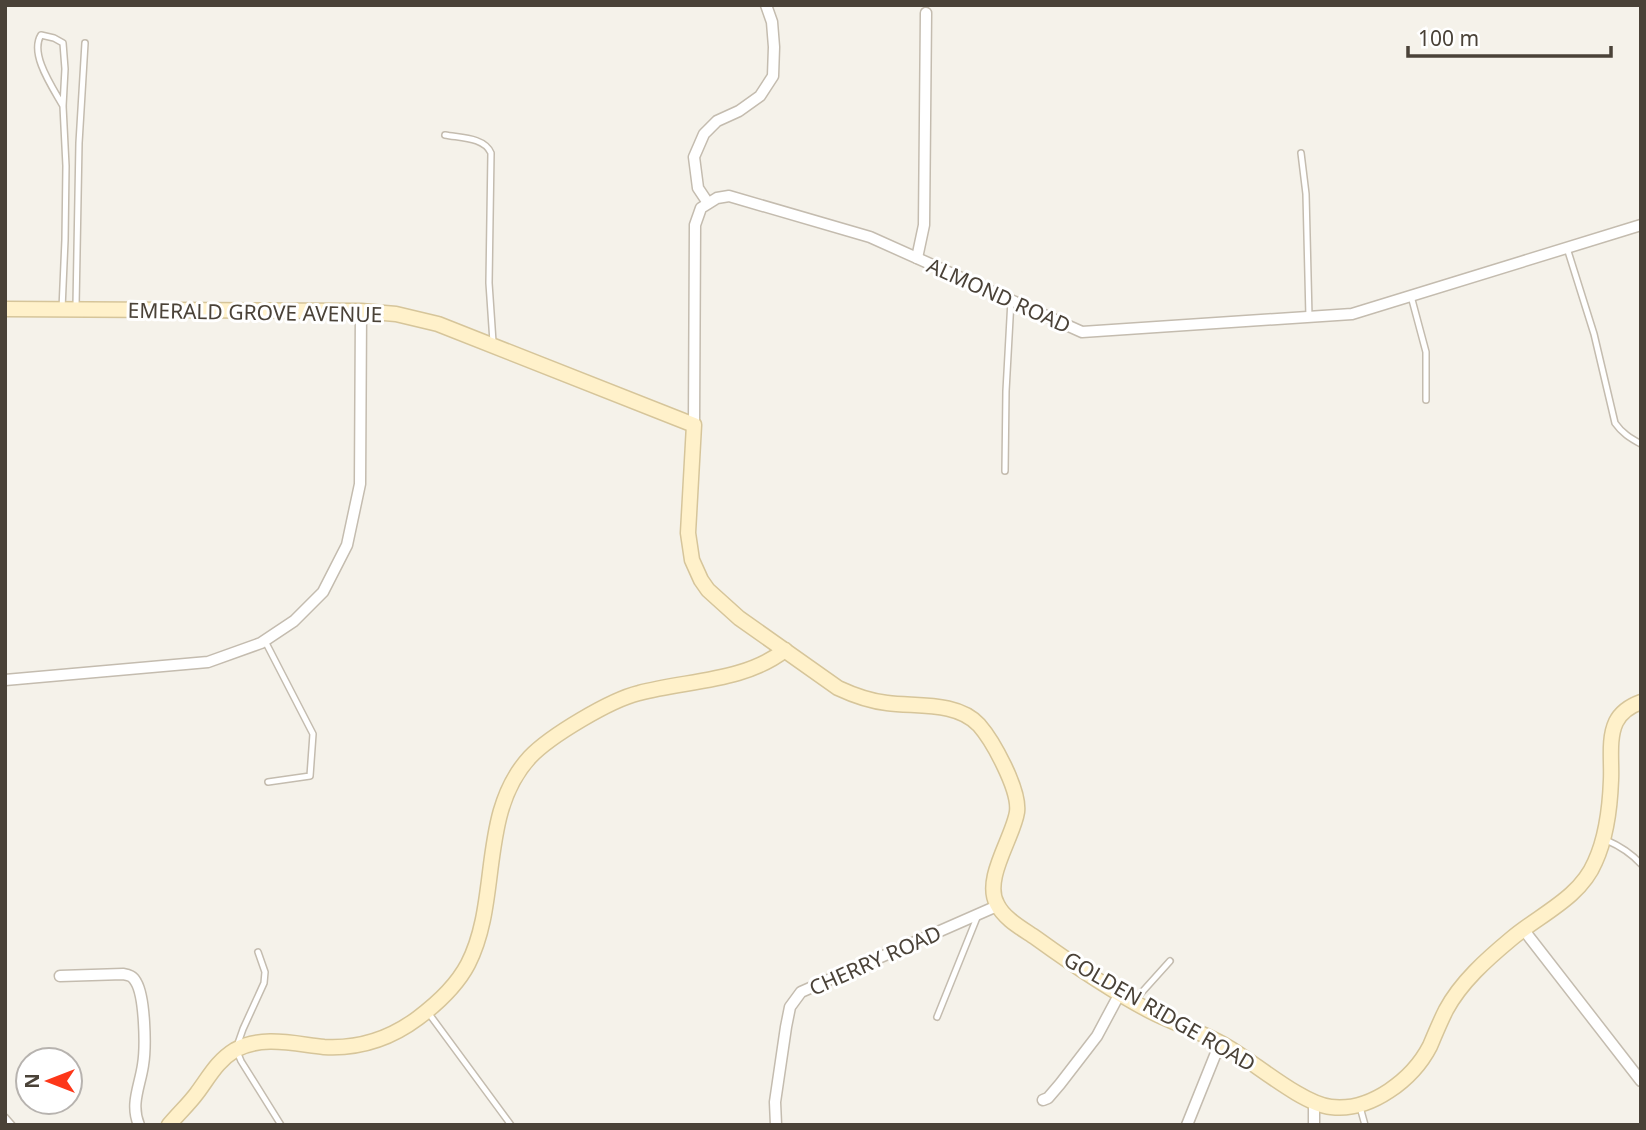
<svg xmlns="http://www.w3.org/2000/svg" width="1646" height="1130" font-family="'Noto Sans',sans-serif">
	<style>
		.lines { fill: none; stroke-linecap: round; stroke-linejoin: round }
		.lane-casing { stroke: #c4bcaf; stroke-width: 8 }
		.street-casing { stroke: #c4bcaf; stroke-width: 13 }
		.secondary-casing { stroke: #d6c59a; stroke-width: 17 }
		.lane { stroke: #fff; stroke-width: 5 }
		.street { stroke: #fff; stroke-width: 10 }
		.secondary { stroke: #fff1ca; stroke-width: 14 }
		.labels { text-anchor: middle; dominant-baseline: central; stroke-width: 6; stroke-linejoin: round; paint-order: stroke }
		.street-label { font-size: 21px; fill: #4a4238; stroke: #fff }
	</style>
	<rect width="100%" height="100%" fill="#f5f2ea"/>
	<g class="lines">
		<!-- lane casing -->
		<g class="lane-casing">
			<g id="lane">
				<path d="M445,135C460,138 484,137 491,153L489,283L493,342"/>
				<polyline points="1301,153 1306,194 1309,317"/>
				<path d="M1567,248L1594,334L1615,423C1622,433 1630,438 1641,444"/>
				<polyline points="1411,296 1426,352 1426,400"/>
				<polyline points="76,306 79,143 85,43"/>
				<path d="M62,309L65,240L66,166L63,106L65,69L63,43L54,38L41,35C29,54 53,88 63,106"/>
				<polyline points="1005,471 1006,391 1011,300"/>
				<polyline points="265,641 313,734 310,776 268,782"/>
				<path d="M1606,840C1620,846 1630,852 1641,864"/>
				<polyline points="258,952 265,972 264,983 243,1029 236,1049 241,1061 281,1125"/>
				<polyline points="1134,1001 1170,961"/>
				<polyline points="427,1011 511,1125"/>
				<polyline points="937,1017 978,915"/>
				<polyline points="1360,1107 1365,1125"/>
				<polyline points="5,1117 12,1125"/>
			</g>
		</g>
		<!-- street casing -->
		<g class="street-casing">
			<g id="street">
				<polyline points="708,203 698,188 694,157 704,134 717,121 739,111 760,96 773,76 774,47 772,22 766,5"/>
				<polyline points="917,258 924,225 926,13"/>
				<polyline points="694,425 695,225 701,208 717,198 729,196 870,237 1082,332 1352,314 1641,225"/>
				<polyline points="5,680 208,662 261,643 294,621 323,592 347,545 360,484 361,311"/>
				<polyline points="1523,929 1641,1081"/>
				<path d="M60,976L123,974C129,975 133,976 136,982C145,997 146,1047 143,1065C140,1086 130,1104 139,1125"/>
				<polyline points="1043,1100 1048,1098 1060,1084 1097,1036 1120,993"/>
				<polyline points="1314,1102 1314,1125"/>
				<polyline points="776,1125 775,1102 786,1027 790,1007 801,992 997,906"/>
				<polyline points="1187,1125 1220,1043"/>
			</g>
		</g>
		<!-- secondary casing -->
		<g class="secondary-casing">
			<g id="secondary">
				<path d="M5,309L361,311L396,314L438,324L694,425L688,533L692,560L701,580L708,590L739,618L838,688C853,695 869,701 887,703C916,707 957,701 979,725C993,741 1020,790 1017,812C1013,838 983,879 997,904C1004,919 1023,929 1036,938C1072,964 1110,990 1150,1011C1175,1024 1202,1032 1226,1046C1254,1062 1302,1104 1331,1107C1371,1112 1413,1079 1430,1046C1435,1034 1440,1022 1446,1010C1461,982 1487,959 1511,939C1539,915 1580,898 1595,862C1607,836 1610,807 1611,780C1612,762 1608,739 1616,722C1621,712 1630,706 1641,702"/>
				<path d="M169,1125C178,1114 189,1104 197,1093C209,1077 217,1061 235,1050C262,1035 295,1044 324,1047C359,1049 390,1039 418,1018C438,1003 457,985 468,964C501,900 478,813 530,757C550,736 610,700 639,693C687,680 744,682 785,650"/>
			</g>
		</g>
		<!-- lane -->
		<use href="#lane" class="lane"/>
		<!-- street -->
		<use href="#street" class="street"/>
		<!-- secondary -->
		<use href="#secondary" class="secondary"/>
	</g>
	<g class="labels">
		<!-- street labels -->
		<g class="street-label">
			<text transform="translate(999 295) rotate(24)">ALMOND ROAD</text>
			<text transform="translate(255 312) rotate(1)">EMERALD GROVE AVENUE</text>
			<text transform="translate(875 960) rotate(-24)">CHERRY ROAD</text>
			<text transform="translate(1160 1011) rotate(30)">GOLDEN RIDGE ROAD</text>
		</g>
	</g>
	<!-- border -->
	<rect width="1646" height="1130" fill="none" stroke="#4a4238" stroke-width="14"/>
	<!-- north arrow -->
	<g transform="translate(49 1081) rotate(270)"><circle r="33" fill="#ffffff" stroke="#b7b3af" stroke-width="2"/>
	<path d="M0-5L12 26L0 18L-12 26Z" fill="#fd3719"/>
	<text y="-10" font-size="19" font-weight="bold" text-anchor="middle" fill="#4a4238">N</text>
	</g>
	<!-- scale -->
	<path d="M1408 46v10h203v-10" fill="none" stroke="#4a4238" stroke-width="3.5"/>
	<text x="1418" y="46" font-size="21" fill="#4a4238" stroke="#ffffff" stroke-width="5" paint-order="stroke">100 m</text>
</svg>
